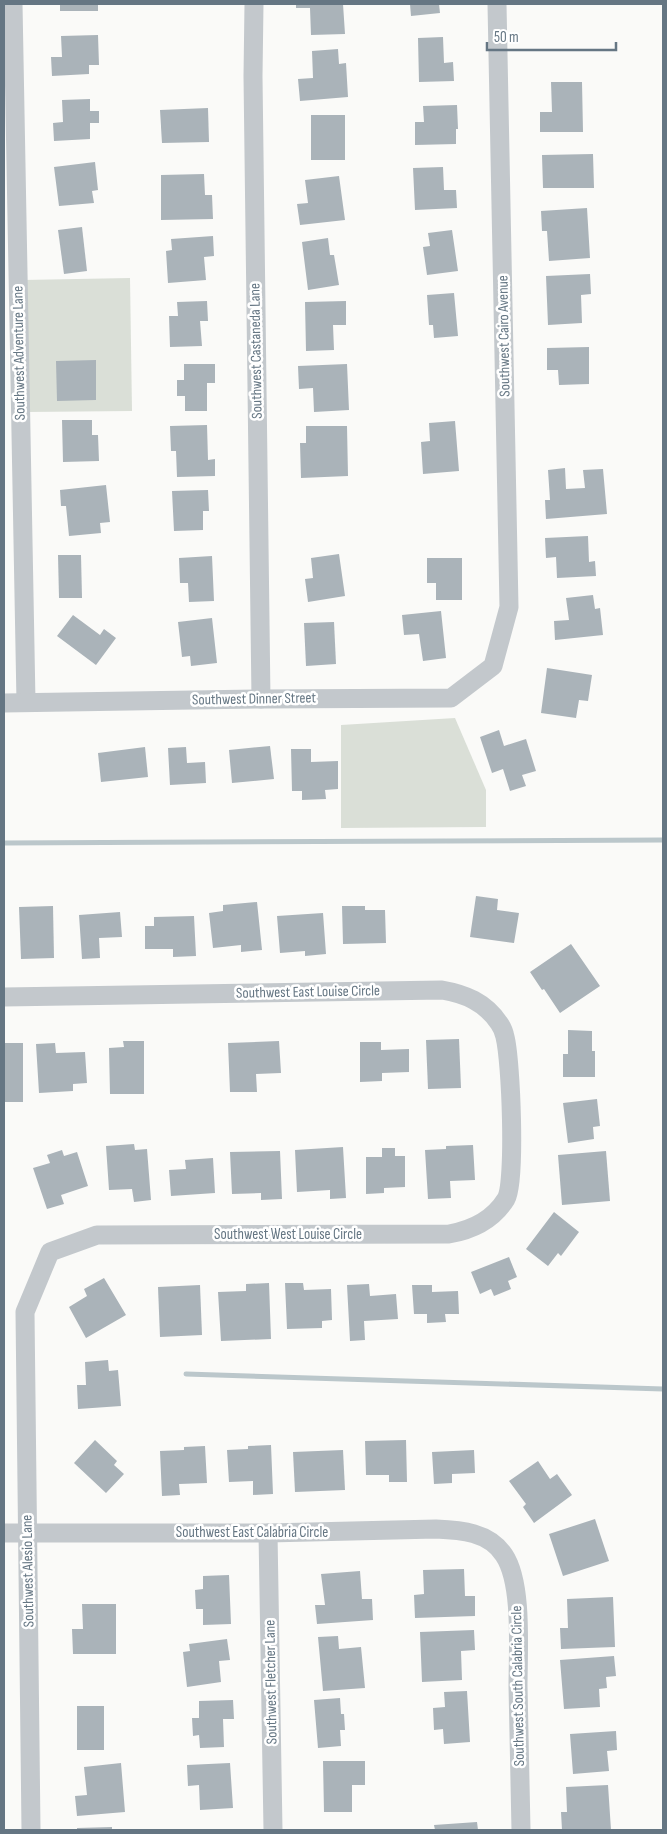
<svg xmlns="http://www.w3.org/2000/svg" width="667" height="1834" font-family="'Sofia Sans Condensed',sans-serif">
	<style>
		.green { fill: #dadfd7 }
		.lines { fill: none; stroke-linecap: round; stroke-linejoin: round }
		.stream { stroke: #bbc7cb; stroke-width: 5 }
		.building { fill: #aab3b9 }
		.minor { stroke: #c3c8cc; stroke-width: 19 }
		.labels { text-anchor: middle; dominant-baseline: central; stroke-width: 5; stroke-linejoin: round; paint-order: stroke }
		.street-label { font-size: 15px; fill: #657683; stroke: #fff }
	</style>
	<rect width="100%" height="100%" fill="#fafaf8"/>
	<!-- green -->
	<g class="green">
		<polygon points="130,278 132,411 27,412 23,280"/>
		<polygon points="455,718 486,790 486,827 341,828 341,725"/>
	</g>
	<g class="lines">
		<!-- stream -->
		<g class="stream">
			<polyline points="4,843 663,840"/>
			<polyline points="186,1374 663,1389"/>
		</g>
	</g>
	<!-- building -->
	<g class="building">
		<rect x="60" y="4" width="38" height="7"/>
		<polygon points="296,4 343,4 345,34 311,35 310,8 296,8"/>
		<polygon points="410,4 439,4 440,13 411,16"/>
		<polygon points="98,35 99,65 89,65 89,74 52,76 51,57 62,57 61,36"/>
		<polygon points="443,37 444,63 453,62 454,81 419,82 418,38"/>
		<polygon points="338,49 339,64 346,63 348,97 300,101 298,79 313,78 312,51"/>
		<polygon points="551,82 582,82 583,132 540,132 540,112 552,112"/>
		<polygon points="90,99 90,111 99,111 99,123 90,123 90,139 54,141 53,123 63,122 62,100"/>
		<polygon points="457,105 458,129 456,129 456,144 415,145 415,122 424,122 423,106"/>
		<polygon points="208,108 209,142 162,143 160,110"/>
		<rect x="311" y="115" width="34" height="45"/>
		<polygon points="593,154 594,188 543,188 542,155"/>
		<polygon points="95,162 98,190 92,191 94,203 59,206 54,167"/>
		<polygon points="443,167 444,190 456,190 457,208 415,210 413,168"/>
		<polygon points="204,174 205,195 212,195 213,219 161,220 161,175"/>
		<polygon points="339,176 345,220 300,225 297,204 308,203 305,180"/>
		<polygon points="587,208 590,258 549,261 547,231 542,231 541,211"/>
		<polygon points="82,227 87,271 64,274 58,230"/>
		<polygon points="452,230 458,271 427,275 423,247 430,246 428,233"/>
		<polygon points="213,236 214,256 204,257 206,280 168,283 166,251 172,250 171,239"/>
		<polygon points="328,238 330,255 334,255 339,285 308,290 302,242"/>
		<polygon points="590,274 591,294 581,295 582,323 548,325 546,276"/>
		<polygon points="454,293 458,336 434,338 433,325 429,325 427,295"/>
		<polygon points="207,301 208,321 200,321 202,346 170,347 169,316 178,316 177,302"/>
		<polygon points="346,301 346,325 333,325 334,350 306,351 305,302"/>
		<polygon points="589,347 589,384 559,385 558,370 547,370 547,348"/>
		<polygon points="96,360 96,400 57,401 56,361"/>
		<polygon points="184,364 215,364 215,383 207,383 207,411 185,411 185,396 177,396 177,380 184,380"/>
		<polygon points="347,364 349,410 314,412 313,388 299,389 298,366"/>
		<polygon points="62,420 92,420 92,435 98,435 99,461 63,462"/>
		<polygon points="455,421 459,471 423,474 421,442 430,441 429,423"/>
		<polygon points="207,425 208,460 215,459 215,476 177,477 176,451 171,451 170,426"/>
		<polygon points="306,426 347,426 348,476 301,478 300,443 306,443"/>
		<polygon points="565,468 566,489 585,488 583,470 603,469 607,514 546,519 545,500 550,500 548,470"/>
		<polygon points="106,485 110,522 100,523 101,533 69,536 66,506 61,506 60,490"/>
		<polygon points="208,490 209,511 203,511 203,530 174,531 172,491"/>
		<polygon points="588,536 589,562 595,561 596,576 557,578 556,557 546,558 545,538"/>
		<polygon points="339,554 345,596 308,602 305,579 313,578 311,558"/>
		<polygon points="58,555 81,555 82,598 59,598"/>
		<polygon points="212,556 214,601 189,602 188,583 180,583 179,558"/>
		<polygon points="427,558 462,558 462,600 436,600 436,583 427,583"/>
		<polygon points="593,595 595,609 600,608 603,635 555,640 554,621 569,620 566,598"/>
		<polygon points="441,611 446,658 423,661 419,634 404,635 402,615"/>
		<polygon points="73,615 100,635 104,629 116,638 96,665 57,636"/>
		<polygon points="212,618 217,663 191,666 190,656 182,657 178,622"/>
		<polygon points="334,622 336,664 306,666 304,623"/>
		<polygon points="547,668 592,675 588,701 579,700 576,718 541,713"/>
		<polygon points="499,730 504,746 526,739 536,771 522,775 526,786 510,791 503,769 492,773 480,737"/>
		<polygon points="270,746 274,779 232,783 229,750"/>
		<polygon points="145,747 148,777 101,782 98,753"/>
		<polygon points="186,747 187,763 205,762 206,783 170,785 168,748"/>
		<polygon points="291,749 311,749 311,762 338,761 338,789 325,790 326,799 302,800 302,791 292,791"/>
		<polygon points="476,896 498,899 497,910 519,913 514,943 470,937"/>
		<polygon points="257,902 262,950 241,952 241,945 213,948 209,913 223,911 223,905"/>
		<polygon points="53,906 54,958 21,959 19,907"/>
		<polygon points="342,906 365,906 365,910 385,910 386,943 343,944"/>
		<polygon points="120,912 122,937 99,938 100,958 82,959 79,915"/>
		<polygon points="323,913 326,954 305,956 305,951 280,953 277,916"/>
		<polygon points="194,916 196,956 173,957 173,949 145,949 145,926 154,926 154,917"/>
		<polygon points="571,944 600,986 560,1013 544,989 542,990 530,972"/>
		<polygon points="568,1030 592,1031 592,1051 595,1051 595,1077 563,1077 563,1054 568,1054"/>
		<polygon points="459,1039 461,1088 428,1089 426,1040"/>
		<polygon points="123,1041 144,1041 144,1094 110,1094 109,1048 124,1047"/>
		<polygon points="279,1041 281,1073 256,1074 257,1092 230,1092 228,1043"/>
		<polygon points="360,1042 381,1042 381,1050 409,1049 409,1072 382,1073 382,1081 360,1082"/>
		<rect x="4" y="1043" width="19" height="59"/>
		<polygon points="55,1043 56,1053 85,1052 87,1083 73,1084 73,1091 39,1093 36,1044"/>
		<polygon points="597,1099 600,1126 593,1127 594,1139 568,1143 563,1103"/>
		<polygon points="134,1144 135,1150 147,1149 151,1200 134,1202 132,1189 109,1190 106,1146"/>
		<polygon points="473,1145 475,1180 450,1181 451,1198 428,1199 425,1150 446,1149 446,1146"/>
		<polygon points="343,1147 346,1198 330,1199 330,1190 297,1192 295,1150"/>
		<polygon points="382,1148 395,1148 395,1156 405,1156 405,1187 384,1188 384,1193 366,1194 366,1157 382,1157"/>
		<polygon points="62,1150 64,1156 77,1152 88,1186 61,1195 64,1204 47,1209 33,1168 50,1163 47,1155"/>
		<polygon points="280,1151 282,1199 261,1200 261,1193 232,1194 230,1152"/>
		<polygon points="606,1151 610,1201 562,1205 558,1155"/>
		<polygon points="213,1158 215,1193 171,1196 169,1170 186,1169 185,1160"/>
		<polygon points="554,1212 579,1232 561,1256 558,1253 548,1266 526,1249"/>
		<polygon points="509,1257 517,1277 508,1281 511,1289 494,1296 491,1289 480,1294 471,1272"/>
		<polygon points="104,1278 126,1315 86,1338 69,1307 87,1296 84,1289"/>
		<polygon points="269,1283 271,1339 221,1341 218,1292 246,1291 246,1284"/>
		<polygon points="285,1283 303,1283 304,1290 331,1289 332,1320 322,1321 322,1328 287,1329"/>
		<polygon points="369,1284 370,1296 396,1294 398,1319 364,1321 365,1340 350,1341 347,1285"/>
		<polygon points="200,1285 202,1335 160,1337 158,1287"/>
		<polygon points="412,1285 432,1285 432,1292 458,1291 459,1314 445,1314 446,1322 427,1323 427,1314 414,1314"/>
		<polygon points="108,1360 109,1371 118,1370 121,1406 78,1409 77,1385 86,1385 85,1362"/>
		<polygon points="95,1440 117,1461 114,1465 124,1474 106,1493 74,1463"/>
		<polygon points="406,1440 407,1482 389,1482 389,1475 366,1475 365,1441"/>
		<polygon points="271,1445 273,1494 253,1495 253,1481 229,1482 227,1450 248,1449 248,1446"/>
		<polygon points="205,1446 207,1483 179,1484 180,1495 162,1496 160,1451 184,1450 184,1447"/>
		<polygon points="343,1450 345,1490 295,1492 293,1452"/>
		<polygon points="474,1450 475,1473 452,1474 452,1483 434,1484 432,1452"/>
		<polygon points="538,1461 550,1479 557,1474 572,1495 534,1523 523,1507 526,1504 509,1481"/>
		<polygon points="595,1519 609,1561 563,1576 549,1534"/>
		<polygon points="464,1569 465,1596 475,1596 475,1616 415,1618 414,1595 424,1594 423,1570"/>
		<polygon points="360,1571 362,1599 372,1599 373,1620 317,1624 315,1605 325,1605 321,1574"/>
		<polygon points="229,1575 231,1624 203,1625 203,1609 196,1609 195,1590 203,1589 203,1576"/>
		<polygon points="613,1597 615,1647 561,1649 560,1628 568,1628 567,1599"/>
		<polygon points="82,1604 116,1604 116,1654 73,1654 72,1629 83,1629"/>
		<polygon points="474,1630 475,1650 461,1651 462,1680 422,1682 420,1632"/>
		<polygon points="338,1636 339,1649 361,1647 365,1688 323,1691 318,1637"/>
		<polygon points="227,1639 230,1660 219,1661 221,1682 187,1687 183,1652 190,1651 189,1644"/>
		<polygon points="614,1656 616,1676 606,1677 607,1688 599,1689 600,1707 564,1709 560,1660"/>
		<polygon points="467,1691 470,1742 444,1744 443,1729 434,1730 433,1708 445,1707 444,1692"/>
		<polygon points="340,1698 341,1714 344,1714 345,1730 340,1730 341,1746 318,1748 314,1700"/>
		<polygon points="233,1700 234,1719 223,1719 224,1747 200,1748 199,1735 193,1736 192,1718 199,1718 199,1701"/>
		<rect x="77" y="1706" width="27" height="44"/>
		<polygon points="616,1731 617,1750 607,1751 609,1771 573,1774 570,1734"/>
		<polygon points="323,1761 365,1761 365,1785 352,1785 352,1812 324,1812"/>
		<polygon points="121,1763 125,1812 77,1816 75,1796 87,1795 84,1767"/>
		<polygon points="230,1763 233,1808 200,1810 199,1785 188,1786 187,1765"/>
		<polygon points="608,1785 611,1830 562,1830 561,1812 567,1812 566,1787"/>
		<polygon points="477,1822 478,1830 435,1830 434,1825"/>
		<polygon points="112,1827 112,1830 77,1830 77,1828"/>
	</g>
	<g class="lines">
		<!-- minor -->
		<g class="minor">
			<polyline points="13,4 26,702"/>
			<polyline points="254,4 253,76 261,699"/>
			<polyline points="4,703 261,699 451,698 493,666 509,607 497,4"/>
			<path d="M4,997L442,990C465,994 485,1002 499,1023C502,1027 504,1032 505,1037C511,1060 516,1182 506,1199C493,1220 472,1230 449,1234L97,1235L50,1252L25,1312L31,1830"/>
			<path d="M4,1533H268L436,1529C461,1530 489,1532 504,1555C523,1583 518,1651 518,1686C519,1734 520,1782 521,1830"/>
			<polyline points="268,1533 273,1830"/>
		</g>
	</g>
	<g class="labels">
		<!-- street labels -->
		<g class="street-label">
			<text transform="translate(504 336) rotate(-91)">Southwest Cairo Avenue</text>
			<text transform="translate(256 351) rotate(-91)">Southwest Castaneda Lane</text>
			<text transform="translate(19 353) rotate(-91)">Southwest Adventure Lane</text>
			<text transform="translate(254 699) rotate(-1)">Southwest Dinner Street</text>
			<text transform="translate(308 992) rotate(-1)">Southwest East Louise Circle</text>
			<text x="288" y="1234">Southwest West Louise Circle</text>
			<text x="252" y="1532">Southwest East Calabria Circle</text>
			<text transform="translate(28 1571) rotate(-91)">Southwest Alesio Lane</text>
			<text transform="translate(271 1682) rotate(-91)">Southwest Fletcher Lane</text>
			<text transform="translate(518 1686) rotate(-91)">Southwest South Calabria Circle</text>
		</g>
	</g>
	<!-- border -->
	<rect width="667" height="1834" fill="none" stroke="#657683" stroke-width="10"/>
	<!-- scale -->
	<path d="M487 42v8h129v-8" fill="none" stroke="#657683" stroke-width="2.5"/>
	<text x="494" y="42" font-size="15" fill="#657683" stroke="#ffffff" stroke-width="4" paint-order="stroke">50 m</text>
</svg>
